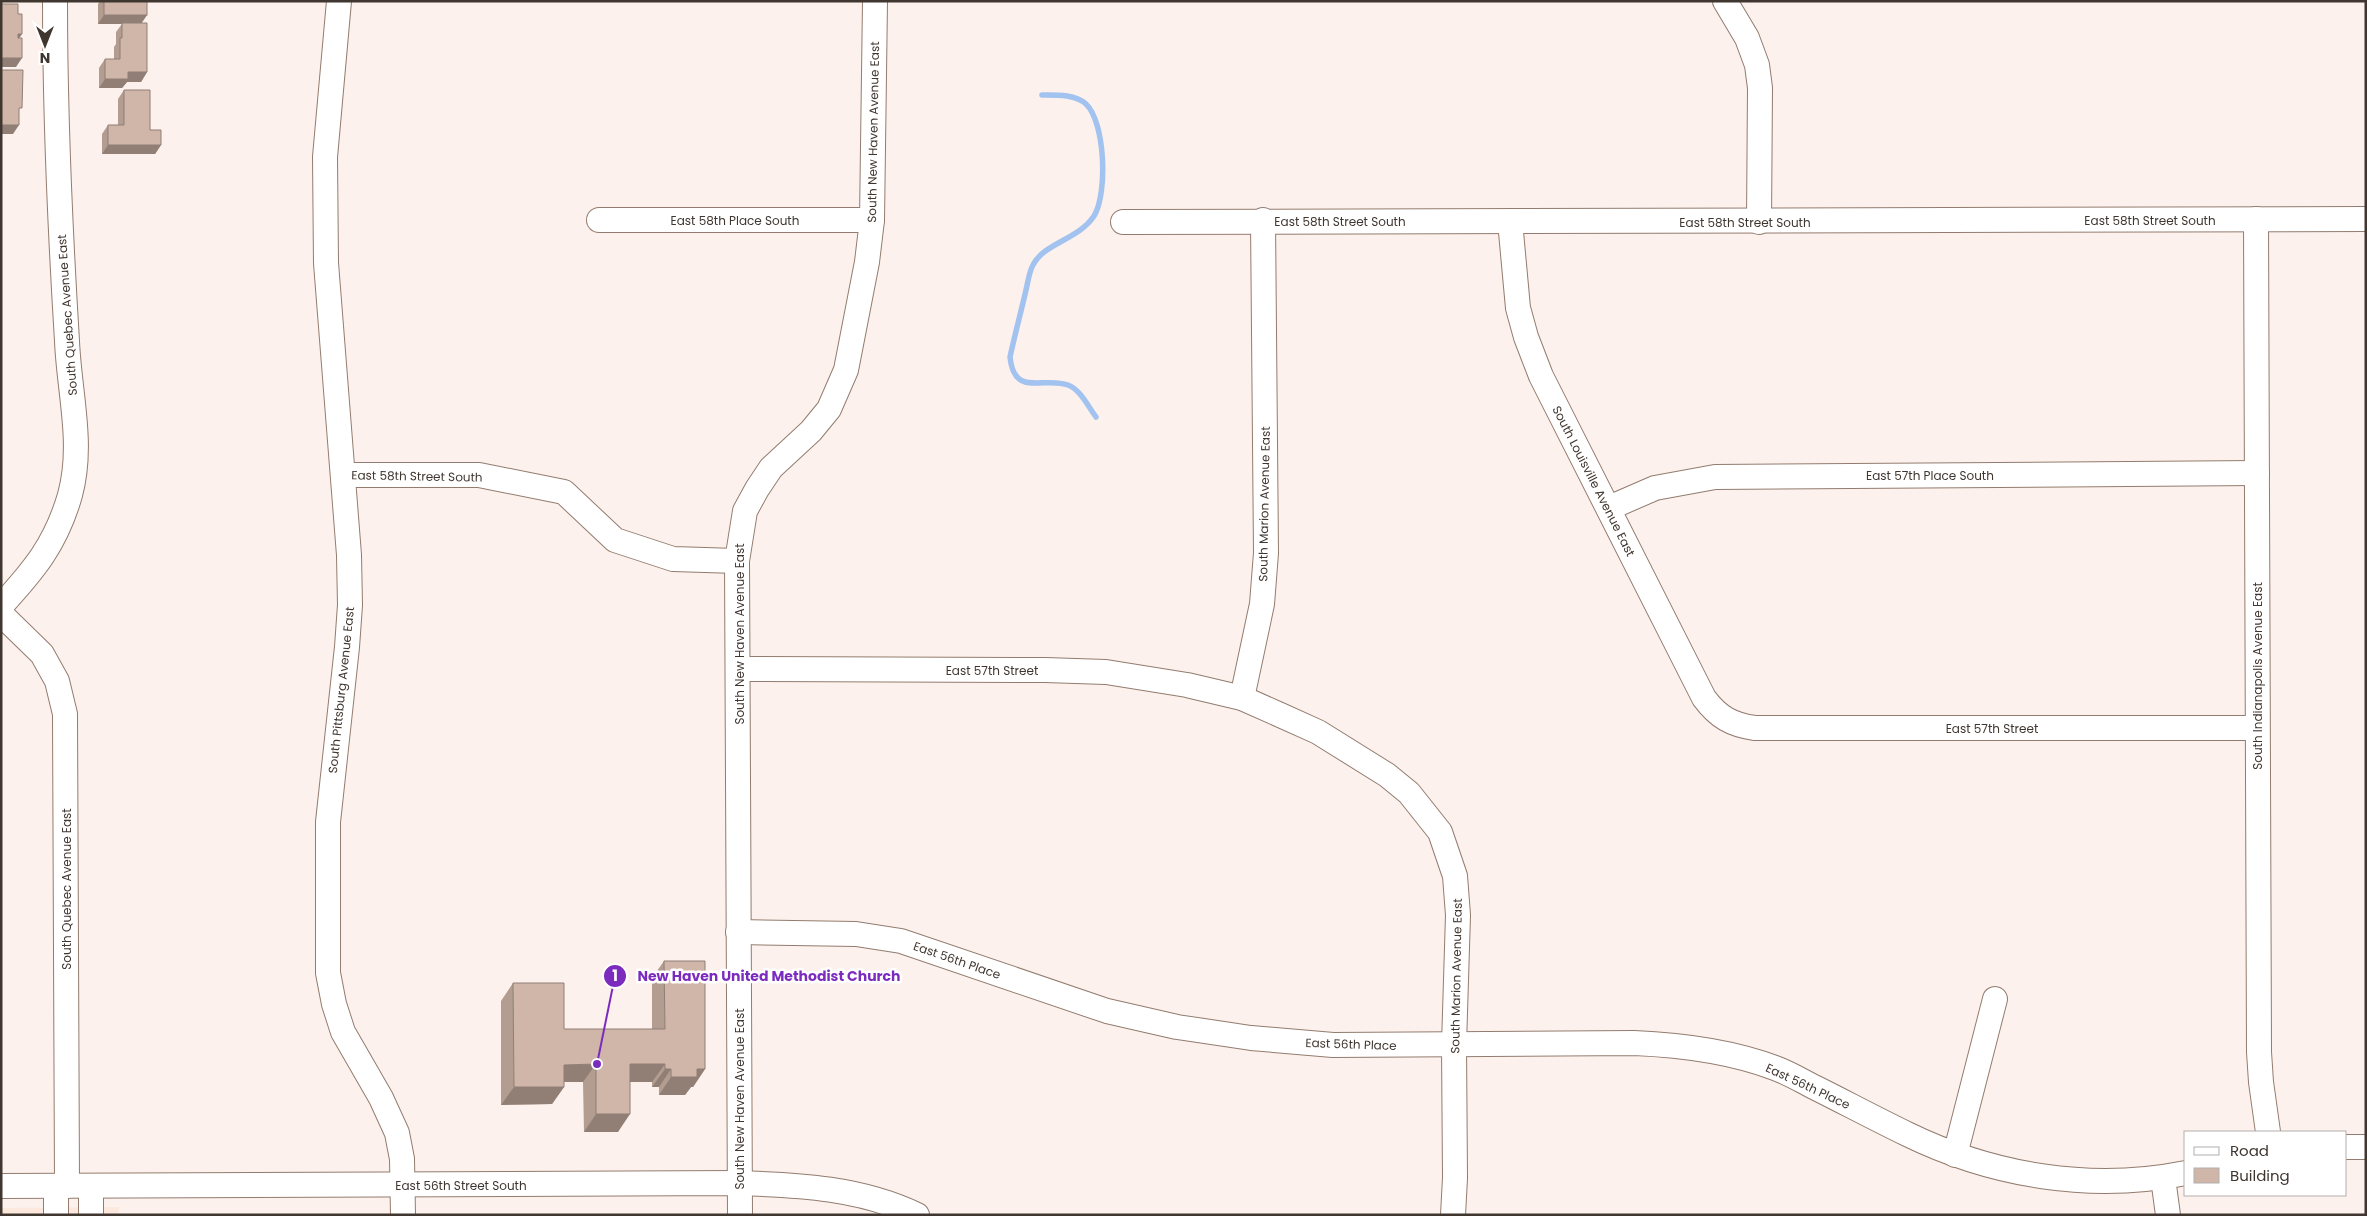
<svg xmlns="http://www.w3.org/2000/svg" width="2367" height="1216" font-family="Poppins,sans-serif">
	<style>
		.built { fill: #fce8dd }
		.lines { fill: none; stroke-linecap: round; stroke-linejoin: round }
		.stream { stroke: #a2c2f0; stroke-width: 5.5 }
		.minor-casing { stroke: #937c6f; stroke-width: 26 }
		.minor { stroke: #fff; stroke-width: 24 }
		.wall { fill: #b29d90 }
		.shaded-wall { fill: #917f76 }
		.building { fill: #cfb6a8; stroke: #917f76 }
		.labels { text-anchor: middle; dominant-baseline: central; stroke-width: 5; stroke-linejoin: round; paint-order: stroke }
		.street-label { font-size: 12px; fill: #403630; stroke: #fff }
		.leader { fill: none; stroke: #7b2cbf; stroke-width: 2 }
		.callout-dot { fill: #7b2cbf; stroke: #fff; stroke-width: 2 }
		.mark-label { font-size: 15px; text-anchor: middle; font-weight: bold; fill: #fff }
		.callout-label { font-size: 14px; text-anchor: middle; font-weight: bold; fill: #7b2cbf; stroke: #fff; stroke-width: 5; stroke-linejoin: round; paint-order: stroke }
	</style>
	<rect width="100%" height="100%" fill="#fcf1ec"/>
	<!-- built -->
	<polygon class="built" points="119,1207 118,1215 1,1215 1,1208"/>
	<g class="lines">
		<!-- stream -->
		<path class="stream" d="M1042,95C1056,95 1075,94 1086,104C1105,122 1108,193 1094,216C1078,240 1044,243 1033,265C1029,272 1028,282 1026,290C1021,312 1015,334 1010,357C1014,398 1044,376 1068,385C1080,389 1089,408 1096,417"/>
		<!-- minor casing -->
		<g class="minor-casing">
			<g id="minor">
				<polyline points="339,1 325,157 326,263 349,555 350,605 347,647 328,822 328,973 334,1004 343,1032 381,1098 397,1133 402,1159 403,1215"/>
				<polyline points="1725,1 1747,38 1757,65 1760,88 1759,222"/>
				<polyline points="2256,219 2259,1052 2261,1082 2268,1132"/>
				<polyline points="599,220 872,220"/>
				<path d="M1510,221L1518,308L1526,337L1541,376L1704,698C1718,717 1732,725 1755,728H2257"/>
				<polyline points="1123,222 2366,219"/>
				<polyline points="344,475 479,475 564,492 615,540 673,559 737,561"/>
				<polyline points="1609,508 1655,488 1715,477 2257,473"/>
				<path d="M1,606C34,570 56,544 70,495C84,444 69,392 67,341C60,228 55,114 55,1"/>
				<polyline points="1,614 42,654 57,681 65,714 67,1186"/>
				<polyline points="739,669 1045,670 1106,672 1187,685 1242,698 1278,714 1318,732 1387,775 1409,793 1440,832 1455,876 1458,915 1454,1045 1455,1178 1453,1215"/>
				<polyline points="1242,698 1262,604 1266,553 1263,220"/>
				<path d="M738,932L856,934L901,941L1107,1011L1177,1027L1251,1038L1333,1045L1634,1043C1682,1045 1730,1051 1775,1068C1789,1073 1802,1081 1816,1088C1846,1103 1876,1119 1907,1134C1993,1176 2091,1192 2186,1173"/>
				<polyline points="2346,1147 2366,1147"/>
				<polyline points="1955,1155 1995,999"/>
				<polyline points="2163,1178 2168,1215"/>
				<path d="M1,1186L739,1183C800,1185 861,1188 917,1215"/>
				<polyline points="56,1186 56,1215"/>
				<polyline points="91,1215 91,1186"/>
				<polyline points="740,1215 737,561 745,511 757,489 771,468 811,431 829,409 846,370 867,262 872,220 875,1"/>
			</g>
		</g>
		<!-- minor -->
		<use href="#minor" class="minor"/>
	</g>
	<!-- wall -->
	<g class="wall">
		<polygon points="100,1 147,1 147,15 141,23 147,72 141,82 127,82 122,88 99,88 99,68 105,59 114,59 114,47 116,44 116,32 122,24 98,24 98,4"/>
		<polygon points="124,90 161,145 155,154 102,154 102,134 108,125 118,125 118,99"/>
		<polygon points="664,961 705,1069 693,1087 691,1087 685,1095 659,1095 659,1087 652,1087 652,1082 630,1082 618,1132 584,1132 583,1082 564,1082 564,1087 552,1104 501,1105 501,1001 513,983 564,1029 652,1029 652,978"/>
	</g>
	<!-- shaded-wall -->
	<g class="shaded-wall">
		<rect x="1" y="1" width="12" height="1"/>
		<polygon points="104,15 147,15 141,24 98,24"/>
		<polygon points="18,34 22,34 16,43"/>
		<polygon points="1,58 22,58 16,67 1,67"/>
		<polygon points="128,72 147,72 141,82 127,82 122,88 99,88 105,79"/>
		<polygon points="1,125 19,125 13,134 1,134"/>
		<polygon points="108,145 161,145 155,154 102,154"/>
		<polygon points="596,1064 583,1082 552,1082 564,1065"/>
		<polygon points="630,1064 665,1064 652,1082 618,1082"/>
		<polygon points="665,1069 671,1069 659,1087 652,1087"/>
		<polygon points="697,1069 705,1069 693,1087 691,1087 685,1095 659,1095 671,1077"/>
		<polygon points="514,1087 564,1087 552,1104 501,1105"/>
		<polygon points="596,1114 630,1114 618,1132 584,1132"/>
	</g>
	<!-- building -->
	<g class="building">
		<rect x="104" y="1" width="43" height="14"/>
		<polygon points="1,4 18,4 18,14 22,14 22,34 18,34 18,38 22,38 22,58 1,58"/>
		<polygon points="122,23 147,23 147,72 128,72 128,79 105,79 105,59 120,59 120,38 122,38"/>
		<polygon points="1,70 23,70 22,108 19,108 19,125 1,125"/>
		<polygon points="124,90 150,90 150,130 161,130 161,145 108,145 108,125 124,125"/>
		<polygon points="664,961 705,961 705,1069 697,1069 697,1077 671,1077 671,1069 665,1069 665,1064 630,1064 630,1114 596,1114 596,1064 564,1065 564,1087 514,1087 513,983 564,983 564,1029 665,1029"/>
	</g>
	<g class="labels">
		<!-- street labels -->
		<g class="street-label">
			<text transform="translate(873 132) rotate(-89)">South New Haven Avenue East</text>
			<text x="735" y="220">East 58th Place South</text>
			<text x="2150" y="220">East 58th Street South</text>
			<text x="1340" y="221">East 58th Street South</text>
			<text x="1745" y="222">East 58th Street South</text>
			<text transform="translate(67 315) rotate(-94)">South Quebec Avenue East</text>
			<text x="1930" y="475">East 57th Place South</text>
			<text transform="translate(417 476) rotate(1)">East 58th Street South</text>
			<text transform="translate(1594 481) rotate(63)">South Louisville Avenue East</text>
			<text transform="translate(1264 504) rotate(-89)">South Marion Avenue East</text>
			<text transform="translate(739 634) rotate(-90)">South New Haven Avenue East</text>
			<text x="992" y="670">East 57th Street</text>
			<text transform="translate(2257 676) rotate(-90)">South Indianapolis Avenue East</text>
			<text transform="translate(341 690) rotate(-84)">South Pittsburg Avenue East</text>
			<text x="1992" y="728">East 57th Street</text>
			<text transform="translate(66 889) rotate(-90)">South Quebec Avenue East</text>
			<text transform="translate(957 960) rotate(19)">East 56th Place</text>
			<text transform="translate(1456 976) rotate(-89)">South Marion Avenue East</text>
			<text transform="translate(1351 1044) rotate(2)">East 56th Place</text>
			<text transform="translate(1808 1086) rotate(25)">East 56th Place</text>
			<text transform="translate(739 1099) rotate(-90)">South New Haven Avenue East</text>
			<text x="461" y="1185">East 56th Street South</text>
		</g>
	</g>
	<!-- callouts -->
	<path class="leader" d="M597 1064L615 976"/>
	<g class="callout-dot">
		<circle cx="597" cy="1064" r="5"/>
		<circle cx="615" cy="976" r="12"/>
	</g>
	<g class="mark-label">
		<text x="615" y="981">1</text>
	</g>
	<g class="callout-label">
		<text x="769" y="981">New Haven United Methodist Church</text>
	</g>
	<!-- border -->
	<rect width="2367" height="1216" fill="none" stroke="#403630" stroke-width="5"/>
	<!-- legend -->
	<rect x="2184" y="1131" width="162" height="65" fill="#ffffff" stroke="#b3afac"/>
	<rect x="2194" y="1147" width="25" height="8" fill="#ffffff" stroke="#b3afac"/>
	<text x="2230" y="1156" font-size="15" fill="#403630">Road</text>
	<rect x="2194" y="1168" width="25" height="15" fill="#cfb6a8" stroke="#b3afac"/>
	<text x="2230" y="1181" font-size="15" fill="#403630">Building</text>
	<!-- north arrow -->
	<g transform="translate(45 45) rotate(180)" stroke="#ffffff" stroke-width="4" paint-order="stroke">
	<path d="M0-4L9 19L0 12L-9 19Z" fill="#403630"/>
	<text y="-8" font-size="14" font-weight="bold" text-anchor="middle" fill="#403630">N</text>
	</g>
</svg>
